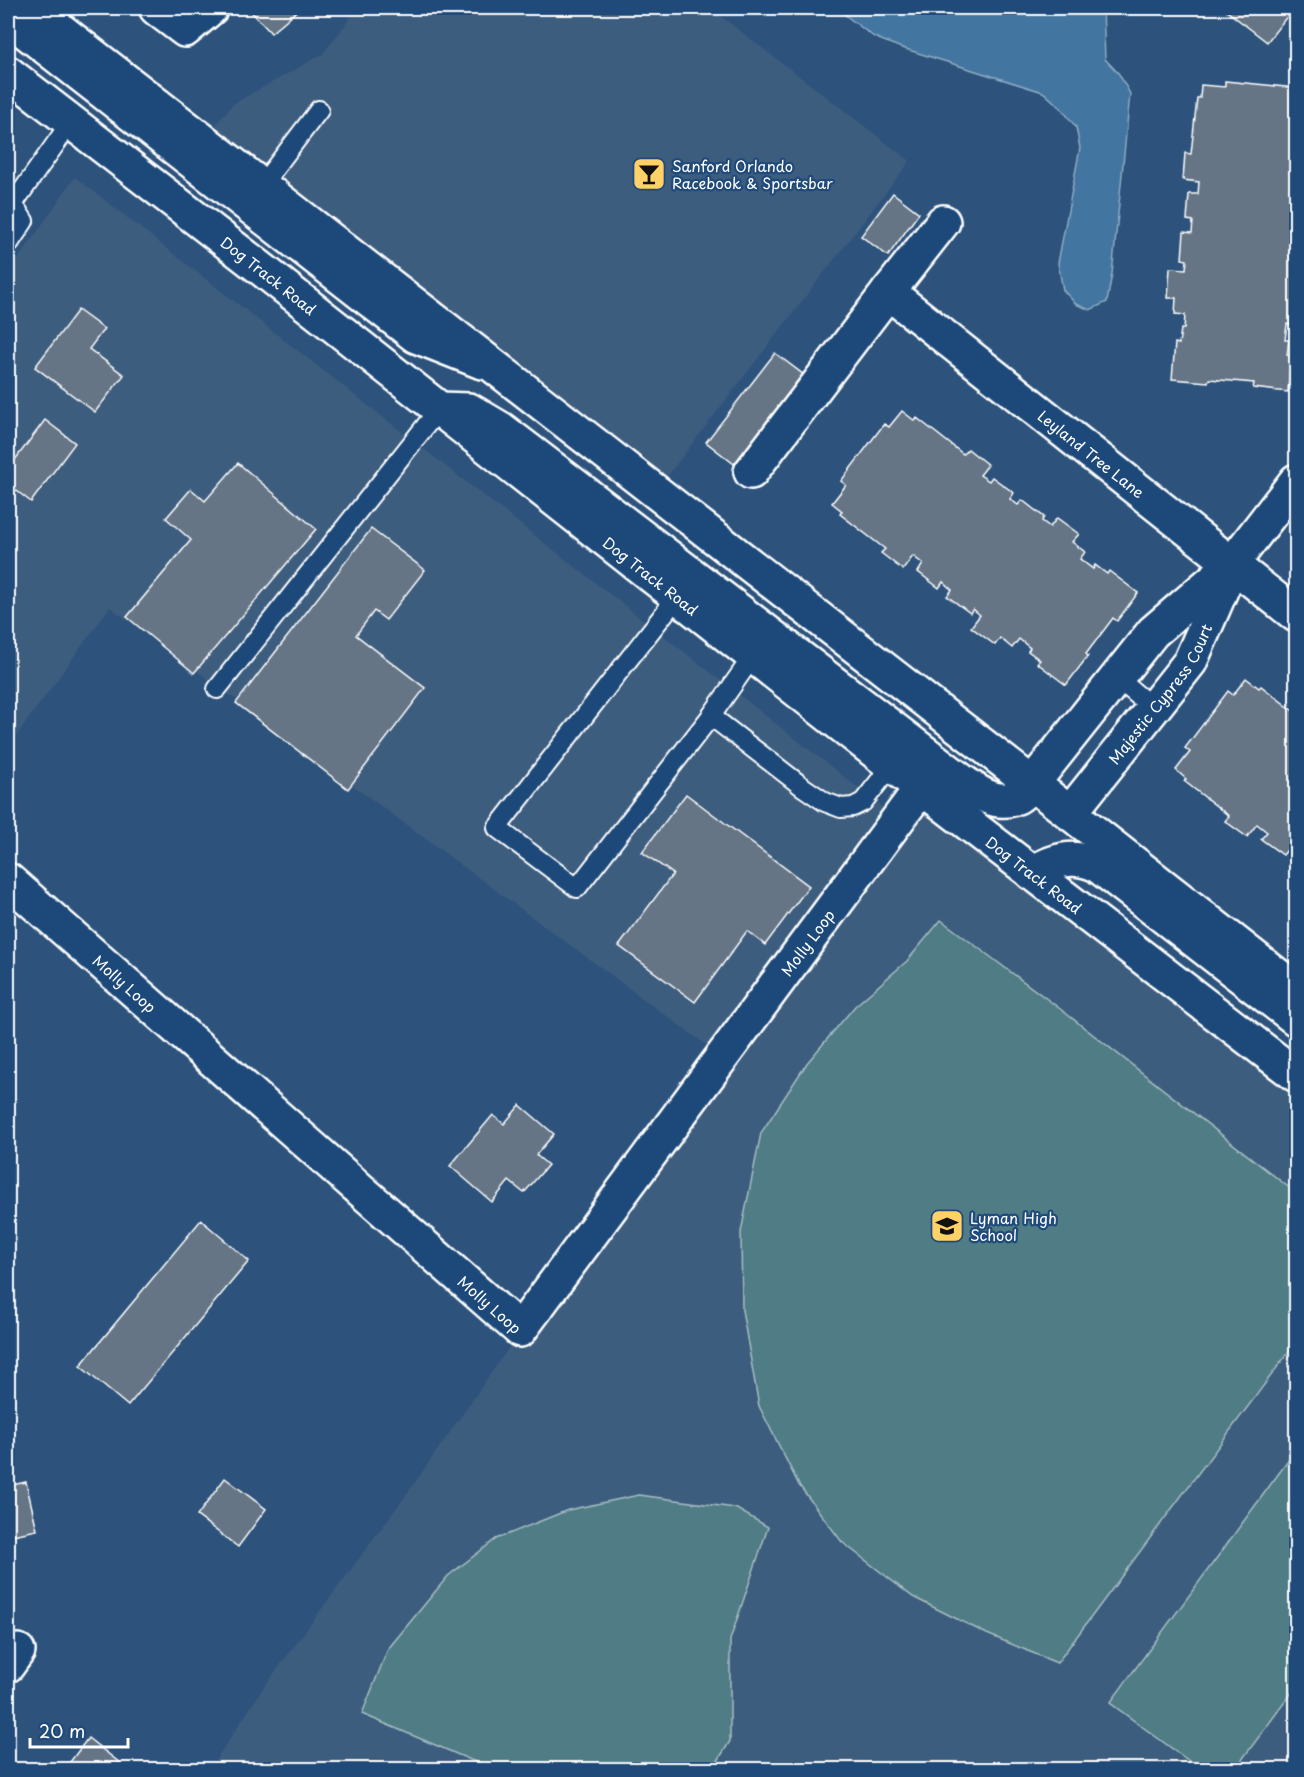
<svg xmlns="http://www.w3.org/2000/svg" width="1304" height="1777" font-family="'Playpen Sans',sans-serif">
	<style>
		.built { fill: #3e5d7f }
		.green { fill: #4f7c85; stroke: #a7bec2; stroke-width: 1.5 }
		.water { fill: #43749f; stroke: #8eacc5; stroke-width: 1.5 }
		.building { fill: #667585; stroke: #fff; stroke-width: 1.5 }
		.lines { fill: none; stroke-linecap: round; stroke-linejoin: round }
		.lane-casing { stroke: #fff; stroke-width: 22 }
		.street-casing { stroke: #fff; stroke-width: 38 }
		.secondary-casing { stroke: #fff; stroke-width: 38 }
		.lane { stroke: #1f4a7a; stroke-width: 18 }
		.street { stroke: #1f4a7a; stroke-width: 33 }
		.secondary { stroke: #1f4a7a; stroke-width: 33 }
		.labels { text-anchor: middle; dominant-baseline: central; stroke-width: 4.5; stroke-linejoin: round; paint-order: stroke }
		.poi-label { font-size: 15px; fill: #fff; stroke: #1f4a7a; text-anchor: start }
		.street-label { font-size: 15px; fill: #fff; stroke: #1f4a7a }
	</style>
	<rect width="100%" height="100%" fill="#2d537c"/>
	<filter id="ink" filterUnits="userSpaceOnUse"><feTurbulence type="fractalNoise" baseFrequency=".0167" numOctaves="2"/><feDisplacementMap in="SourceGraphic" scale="12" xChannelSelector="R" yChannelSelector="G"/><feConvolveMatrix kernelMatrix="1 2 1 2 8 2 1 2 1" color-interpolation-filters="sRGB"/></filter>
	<g filter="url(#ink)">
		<!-- built -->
		<g class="built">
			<polygon points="358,8 710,8 910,161 655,492 203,140 233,104 323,54"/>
			<polygon points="75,177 884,808 709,1047 110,607 8,747 8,274"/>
			<polygon points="921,788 1296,1075 1296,1769 209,1770 264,1687 409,1491 526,1323"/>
		</g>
		<!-- green -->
		<g class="green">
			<polygon points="941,920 1059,1008 1296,1193 1296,1342 1057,1663 987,1634 913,1597 842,1542 799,1485 759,1406 742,1310 741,1232 761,1133 807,1063 855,1006 907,961"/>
			<polygon points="1296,1450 1296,1687 1235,1769 1200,1769 1110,1703"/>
			<polygon points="639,1495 735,1508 768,1527 730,1640 730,1741 713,1769 492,1769 362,1714 388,1649 448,1576 496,1539 568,1510"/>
		</g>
		<!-- water -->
		<polygon class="water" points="836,8 1103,8 1105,59 1119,74 1130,94 1112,274 1107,302 1090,310 1076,304 1063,290 1058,263 1080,148 1076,127 1061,108 1043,92 899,47 874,37"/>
		<!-- building -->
		<g class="building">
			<polygon points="248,8 300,8 271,33"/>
			<polygon points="1223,8 1281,8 1289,14 1267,42"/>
			<polygon points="1225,81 1296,88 1296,309 1294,325 1287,324 1285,340 1289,340 1287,355 1291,356 1288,392 1253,388 1254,383 1209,379 1208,382 1172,379 1175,343 1179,344 1181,329 1184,329 1185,315 1175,314 1176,298 1168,298 1170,268 1186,269 1187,260 1182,259 1184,232 1192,233 1193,221 1187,220 1189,194 1198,194 1199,182 1183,180 1185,153 1191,154 1197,98 1200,98 1201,85 1225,87"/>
			<polygon points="893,193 919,213 888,256 861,236"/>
			<polygon points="78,310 104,329 89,349 124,375 95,412 35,367"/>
			<polygon points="775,353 804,375 734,464 706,442"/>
			<polygon points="902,411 915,421 917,418 963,454 968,449 988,465 980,475 989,481 992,477 1014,493 1010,499 1018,505 1022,500 1044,517 1042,521 1050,527 1057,518 1079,534 1072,542 1085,552 1080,559 1093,569 1095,565 1107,574 1109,571 1138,593 1117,621 1113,618 1086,654 1088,656 1066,685 1037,663 1040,660 1028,651 1030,648 1019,639 1012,648 1000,638 995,645 971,627 980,615 973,609 970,613 947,596 952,590 943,582 939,588 918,572 923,564 913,556 903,570 881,553 885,549 840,514 842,511 832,503 846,485 841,481 884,424 889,427"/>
			<polygon points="45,420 75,443 31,502 8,484 8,469"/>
			<polygon points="238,463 316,529 194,673 127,617 191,540 166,518 191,489 205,501"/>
			<polygon points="371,529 425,570 386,620 374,611 356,635 425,688 348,789 236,703"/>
			<polygon points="1246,678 1259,688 1261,686 1296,713 1296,857 1287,850 1283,855 1261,839 1267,832 1257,824 1247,837 1225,821 1229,816 1184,781 1186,779 1176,770 1190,752 1185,748 1228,691 1233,695"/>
			<polygon points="686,794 809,886 765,945 747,931 695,1002 619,946 673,874 642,852"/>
			<polygon points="520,1105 554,1134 536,1155 548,1165 524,1193 509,1181 492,1202 450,1166 493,1115 504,1124"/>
			<polygon points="201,1220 249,1261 128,1406 80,1366"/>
			<polygon points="225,1478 266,1509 238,1547 197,1516"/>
			<polygon points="26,1482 37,1530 8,1536 8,1486"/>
			<polygon points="88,1738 129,1770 64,1770"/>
		</g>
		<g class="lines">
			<!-- lane casing -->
			<g class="lane-casing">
				<g id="lane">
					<polyline points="261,186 319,110"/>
					<polyline points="8,200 13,204 71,122"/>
					<polyline points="8,245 24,221 13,204"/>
					<polyline points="678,596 497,828 577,888 711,716"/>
					<polyline points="753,656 711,716 803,787 825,802 841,808 853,807 863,802 892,765"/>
					<polyline points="1117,678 1153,708"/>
					<polyline points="217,689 439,409"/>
				</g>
			</g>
			<!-- street casing -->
			<g class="street-casing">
				<g id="street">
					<polyline points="156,8 185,30 211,8"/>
					<polyline points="8,18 416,336 482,362"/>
					<polyline points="888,292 943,222"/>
					<path d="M439,409L469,410L501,429L962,781C977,792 997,807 1017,797C1022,794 1028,788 1032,784L1153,632L1232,564L1296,481"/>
					<path id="s1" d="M751,472L888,292L1296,615"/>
					<path id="s2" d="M1070,813L1190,662L1229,572"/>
					<path d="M1032,873C1054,860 1073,854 1097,865L1296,1019"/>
					<path id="s3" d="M8,880L520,1330L921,788"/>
					<polyline points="8,1665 18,1651"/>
				</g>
			</g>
			<!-- secondary casing -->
			<g class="secondary-casing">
				<g id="secondary">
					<polyline points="32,8 1070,813 1296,990"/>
					<path id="s4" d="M8,73L263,270L892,765L1296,1075"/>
				</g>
			</g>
			<!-- lane -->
			<use href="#lane" class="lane"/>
			<!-- street -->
			<use href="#street" class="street"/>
			<!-- secondary -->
			<use href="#secondary" class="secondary"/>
		</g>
	</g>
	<!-- icons -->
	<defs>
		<g id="bar-square" transform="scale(1.725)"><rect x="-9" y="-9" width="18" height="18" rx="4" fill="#ffd166" stroke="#1f4a7a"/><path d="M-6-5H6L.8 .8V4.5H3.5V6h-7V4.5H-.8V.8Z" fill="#111"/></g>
		<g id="school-square" transform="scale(1.725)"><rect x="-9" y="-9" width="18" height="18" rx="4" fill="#ffd166" stroke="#1f4a7a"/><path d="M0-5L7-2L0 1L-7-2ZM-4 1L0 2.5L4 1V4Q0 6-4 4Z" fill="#111"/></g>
	</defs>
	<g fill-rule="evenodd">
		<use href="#bar-square" x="649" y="174"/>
		<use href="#school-square" x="947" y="1226"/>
	</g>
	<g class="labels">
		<!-- poi labels -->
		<g class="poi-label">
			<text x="672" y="165">Sanford Orlando<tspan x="672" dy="17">Racebook &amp; Sportsbar</tspan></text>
			<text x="970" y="1217">Lyman High<tspan x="970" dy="17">School</tspan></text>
		</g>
		<!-- street labels -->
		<g class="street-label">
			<text stroke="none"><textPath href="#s4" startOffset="330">Dog Track Road</textPath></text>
			<text stroke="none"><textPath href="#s1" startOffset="486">Leyland Tree Lane</textPath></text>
			<text stroke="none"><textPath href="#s4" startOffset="816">Dog Track Road</textPath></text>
			<text stroke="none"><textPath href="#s2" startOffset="150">Majestic Cypress Court</textPath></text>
			<text stroke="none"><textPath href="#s4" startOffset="1302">Dog Track Road</textPath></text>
			<text stroke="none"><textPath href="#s3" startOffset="1164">Molly Loop</textPath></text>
			<text stroke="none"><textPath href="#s3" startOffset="156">Molly Loop</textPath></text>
			<text stroke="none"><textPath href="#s3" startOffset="642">Molly Loop</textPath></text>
		</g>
	</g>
	<!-- margin -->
	<rect width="1304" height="1777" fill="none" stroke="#1f4a7a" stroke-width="30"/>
	<rect x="15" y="15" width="1274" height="1747" fill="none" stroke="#fff" stroke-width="2" filter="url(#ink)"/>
	<!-- scale -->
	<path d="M30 1738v9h98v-9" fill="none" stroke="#ffffff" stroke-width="3"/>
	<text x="39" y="1738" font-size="18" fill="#ffffff" stroke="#1f4a7a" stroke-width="4.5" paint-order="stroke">20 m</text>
</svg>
